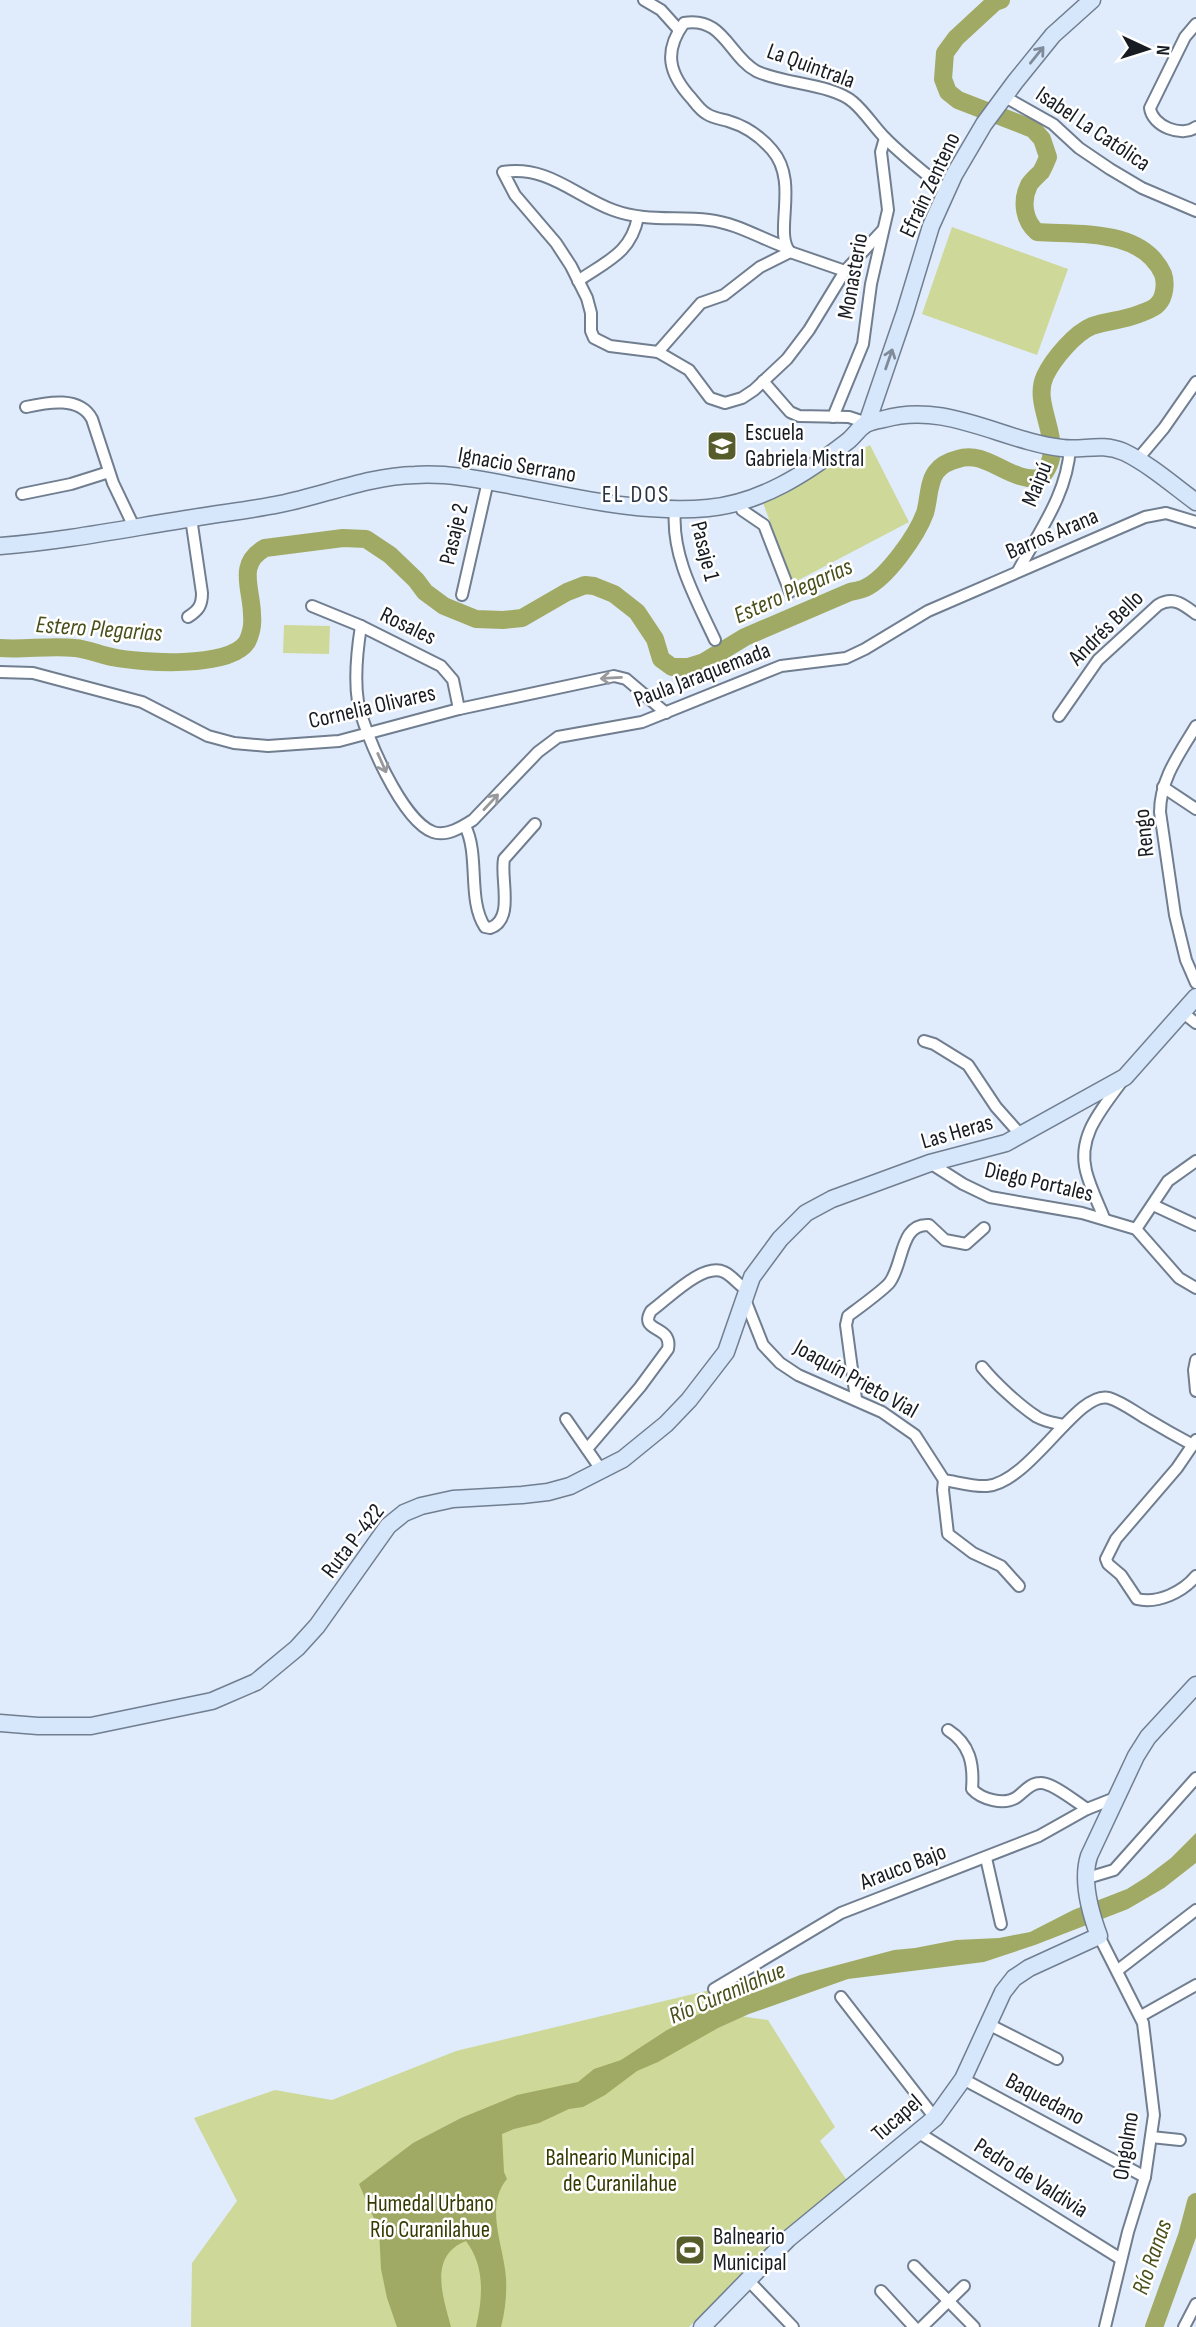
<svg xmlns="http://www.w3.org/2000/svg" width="1196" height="2327" font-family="'Sofia Sans Condensed',sans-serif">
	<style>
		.green { fill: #ced898 }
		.water { fill: #a0aa64 }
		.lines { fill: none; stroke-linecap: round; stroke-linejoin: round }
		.river { stroke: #a0aa64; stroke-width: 18 }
		.street-casing { stroke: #707e90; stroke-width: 14 }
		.secondary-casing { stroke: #707e90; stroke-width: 19 }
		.street { stroke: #fff; stroke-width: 10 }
		.secondary { stroke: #d6e6fb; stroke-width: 16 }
		.oneway { stroke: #808b9a }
		.oneway2 { stroke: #97999c }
		.labels { text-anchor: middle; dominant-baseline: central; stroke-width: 5; stroke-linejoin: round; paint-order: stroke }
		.street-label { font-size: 23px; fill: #171c23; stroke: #fff }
		.poi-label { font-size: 23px; fill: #171c23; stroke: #fff; text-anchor: start }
		.park-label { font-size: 23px; fill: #353a01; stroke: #fff }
		.neighbourhood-label { font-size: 24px; letter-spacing: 2px; fill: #293444; stroke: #fff }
		.water-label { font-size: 24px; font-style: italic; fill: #49501b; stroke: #fff }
	</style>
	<rect width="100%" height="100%" fill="#e0ecfc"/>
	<!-- green -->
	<g class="green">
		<polygon points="952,227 1068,269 1037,355 922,314"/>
		<polygon points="870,445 909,522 793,583 763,503"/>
		<polygon points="284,625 330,626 329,654 283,653"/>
		<polygon points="714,1989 726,2014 768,2020 835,2127 820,2141 848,2182 758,2257 689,2327 191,2327 192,2263 237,2201 194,2118 275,2090 332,2100 456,2051"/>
	</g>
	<!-- water -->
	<path class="water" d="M1196,1833V1863L1164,1888L1128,1909L1035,1945L984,1962L848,1979L749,2014L718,2028L658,2062L637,2071L605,2095L583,2107L569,2109L539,2123L514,2129L502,2134L504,2172L507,2179C484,2206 504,2247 506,2278C507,2295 505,2311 501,2327H476C483,2297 485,2266 466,2241C428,2256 443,2296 451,2327H397L387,2298L381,2269L379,2230L359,2184L413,2143L461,2118L517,2095L578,2082L594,2069L621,2060L667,2030L729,1999L756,1992L800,1975L894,1950L915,1948L956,1940L999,1938L1030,1932L1073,1910L1127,1889L1146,1877L1171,1858Z"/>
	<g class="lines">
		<!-- river -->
		<g class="river">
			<path d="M0,648C25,650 50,645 75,648C88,649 100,655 112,657C140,663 230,669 247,642C251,634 253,624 252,615C252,589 236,564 265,548L343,538L366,539L390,555L416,580L425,592L444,606L476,619L503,620L522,618L567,592L585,585L594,586L614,594L637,612L655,639L661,659L672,667H688L704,662L745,637L850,592C854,591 861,590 865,588C887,578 917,535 925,513C929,500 928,483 936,472C941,465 950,461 958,459C986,449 1010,483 1040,478C1071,446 1030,408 1045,376C1053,359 1075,333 1092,326C1107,321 1124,320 1139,314C1144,312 1154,309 1158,304C1165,297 1166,282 1163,274C1142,228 1079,235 1037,232C1024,221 1021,201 1029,185C1032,180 1037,176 1041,172C1044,167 1046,162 1048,157L1042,139L1033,129L958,100L948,92L943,79L945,53L956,38L995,2L1001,0"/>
			<polyline points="1154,2327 1187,2236 1196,2202"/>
		</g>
		<!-- street casing -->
		<g class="street-casing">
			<g id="street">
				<polyline points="644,0 661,10 679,30"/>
				<path d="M1196,24L1185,37L1150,108C1152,126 1182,138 1196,127"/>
				<polyline points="1005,97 1053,124 1079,148 1110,169 1142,188 1196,211"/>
				<path d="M790,252C773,233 800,182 772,150C760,136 745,126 728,121C721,119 713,118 707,114C701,111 696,104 692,99C669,74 663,52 684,23C723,16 729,56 756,71C782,84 833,84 853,102C865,112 874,127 885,138C905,158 926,174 947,191"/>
				<polyline points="790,252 845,271"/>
				<path d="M578,281C607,261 631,253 638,217"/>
				<path d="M658,352L610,346L594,338L591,331V313L587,298L571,266L556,243L515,195L503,172C548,165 575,196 613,210C645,222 676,216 709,220C736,223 760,238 785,247"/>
				<polyline points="658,352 689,370 710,398 725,403 742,398 754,390 787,359 809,330 845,271 882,231"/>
				<polyline points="658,352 701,303 724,295 760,267 790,252"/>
				<polyline points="763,381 790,412 799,416 849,417 867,423"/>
				<path d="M26,407C48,402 80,396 92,419L113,483L135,529"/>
				<polyline points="833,417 863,344 871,284 888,210 881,152 885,138"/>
				<polyline points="1137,460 1164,428 1196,382"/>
				<polyline points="22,494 71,484 109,472"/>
				<polyline points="741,503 742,510 764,525 790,592"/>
				<path d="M675,510C671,556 696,599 715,640"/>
				<path d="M1018,571C1039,531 1067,495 1070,448"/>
				<polyline points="462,595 488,481"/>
				<polyline points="312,606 361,626 441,666 453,680 459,709"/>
				<path d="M188,617C199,610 202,605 202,593L191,518"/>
				<path d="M361,626C357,651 354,677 358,702C364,733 402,821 433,832C446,837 462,827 473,820L538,752L558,737L642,722L781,666L846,658L865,649L928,611L1145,517L1166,513L1196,522"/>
				<polyline points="0,672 33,673 142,702 208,736 234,743 268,746 339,741 459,709 614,676 626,679 666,713"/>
				<path d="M1059,716L1098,660L1158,605C1173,596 1183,604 1196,614"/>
				<path d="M1196,726C1180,753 1160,779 1160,812L1175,915L1186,960L1196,983"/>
				<polyline points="1163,787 1196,809"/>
				<path d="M465,826C480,855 467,900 485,927L490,928C515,920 500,878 504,859L535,824"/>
				<polyline points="1182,1012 1196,1023"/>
				<polyline points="924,1041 934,1044 968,1065 996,1107 1020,1134"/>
				<polyline points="930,1163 963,1184 990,1197 1082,1213 1136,1229 1179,1278 1196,1288"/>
				<polyline points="1153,1205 1196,1225"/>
				<path d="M1104,1218C1098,1203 1090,1187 1086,1171C1077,1135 1103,1108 1122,1081"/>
				<polyline points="1136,1229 1168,1181 1196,1161"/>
				<path d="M744,1297L763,1345L780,1363L798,1375L882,1412L915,1435L944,1480C957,1482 974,1487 987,1486C1031,1482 1078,1389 1109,1398C1122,1402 1135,1412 1147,1419C1162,1428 1178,1437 1193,1445"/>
				<polyline points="1196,1360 1194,1370 1196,1391"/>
				<path d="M982,1367C995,1383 1020,1406 1037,1417C1046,1422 1055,1423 1064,1425"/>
				<path d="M856,1399L846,1325L848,1316C856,1310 885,1289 890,1282C904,1262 900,1223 929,1225L945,1240L966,1244L984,1228"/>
				<polyline points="566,1419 602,1471"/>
				<path d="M1196,1440L1177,1468L1116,1539L1106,1559L1108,1564L1121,1575L1137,1599C1158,1604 1183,1592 1196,1576"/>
				<path d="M587,1449L640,1387L668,1349C673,1324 638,1333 651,1311C668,1299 703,1262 724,1272C733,1276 738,1285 747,1290"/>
				<polyline points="944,1480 943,1490 948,1534 973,1553 1001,1566 1019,1586"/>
				<path d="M948,1730C970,1744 974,1764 972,1789C981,1799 1004,1806 1017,1797C1024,1792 1030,1783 1040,1783C1052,1782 1076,1802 1087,1809"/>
				<polyline points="986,1858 1001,1924"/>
				<polyline points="1085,1875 1094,1876 1114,1870 1196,1778"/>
				<polyline points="1099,1936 1143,2023 1154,2115 1145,2177 1128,2232 1105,2327"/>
				<polyline points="1118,1970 1196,1910"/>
				<polyline points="714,1989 841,1913 1039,1836 1087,1809 1115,1798"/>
				<polyline points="841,1997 935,2118"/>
				<polyline points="1141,2016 1196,1985"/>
				<polyline points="988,2024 1057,2059"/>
				<polyline points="963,2079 1145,2177"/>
				<polyline points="919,2133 1121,2259"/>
				<polyline points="1151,2137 1180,2140"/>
				<polyline points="914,2266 974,2327"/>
				<polyline points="748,2280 793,2327"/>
				<polyline points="881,2291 914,2327"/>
				<polyline points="922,2327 964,2286"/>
				<polyline points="1184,2327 1196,2304"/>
			</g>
		</g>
		<!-- secondary casing -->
		<g class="secondary-casing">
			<g id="secondary">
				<polyline points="867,423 905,312 931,226 954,175 984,124 1015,82 1053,35 1092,0"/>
				<path d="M0,546C65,541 129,528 193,518C222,513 251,510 280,504C325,495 369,476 415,475C446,473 478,479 509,485C574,497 641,514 708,508C761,503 807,473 848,441C854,436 859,428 866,424C871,421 879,420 884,419C946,401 1002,441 1062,448C1084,451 1100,442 1124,452C1149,464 1173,485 1196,502"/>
				<polyline points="0,1723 38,1726 91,1726 212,1701 256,1682 297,1648 317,1626 388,1526 404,1513 421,1506 453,1499 522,1495 548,1492 570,1486 623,1459 666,1424 689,1400 726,1352 752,1277 780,1239 806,1213 832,1199 930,1163 1006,1143 1125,1077 1196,997"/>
				<path d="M702,2327L788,2239L935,2118L963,2079L1003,1992L1014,1978L1029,1968L1099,1936C1090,1912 1081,1881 1089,1856L1136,1756L1148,1737L1196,1685"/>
			</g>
		</g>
		<!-- street -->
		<use href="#street" class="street"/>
		<!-- secondary -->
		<use href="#secondary" class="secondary"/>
	</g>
	<!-- one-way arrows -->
	<defs><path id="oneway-shaft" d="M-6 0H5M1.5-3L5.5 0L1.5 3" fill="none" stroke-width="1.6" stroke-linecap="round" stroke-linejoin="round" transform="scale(1.75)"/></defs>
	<g class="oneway">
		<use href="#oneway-shaft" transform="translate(1037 55) rotate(-51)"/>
		<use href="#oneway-shaft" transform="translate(889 359) rotate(-71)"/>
	</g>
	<g class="oneway2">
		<use href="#oneway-shaft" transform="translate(611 678) rotate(177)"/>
		<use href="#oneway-shaft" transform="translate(382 763) rotate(66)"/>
		<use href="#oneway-shaft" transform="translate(491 802) rotate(-47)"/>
	</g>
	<!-- icons -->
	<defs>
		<g id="school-square" transform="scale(1.575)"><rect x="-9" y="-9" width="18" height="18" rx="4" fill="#565d2b" stroke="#fff"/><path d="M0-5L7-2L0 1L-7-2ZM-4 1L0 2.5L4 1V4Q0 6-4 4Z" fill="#fff"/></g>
		<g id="stadium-square" transform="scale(1.575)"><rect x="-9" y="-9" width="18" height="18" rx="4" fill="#565d2b" stroke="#fff"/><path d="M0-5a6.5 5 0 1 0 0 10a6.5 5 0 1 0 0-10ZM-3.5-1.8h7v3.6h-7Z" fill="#fff"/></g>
	</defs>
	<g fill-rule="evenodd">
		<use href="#school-square" x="722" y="446"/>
		<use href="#stadium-square" x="690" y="2250"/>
	</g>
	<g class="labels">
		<!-- street labels -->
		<g class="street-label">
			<text transform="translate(811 66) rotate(20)">La Quintrala</text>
			<text transform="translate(1093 129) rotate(34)">Isabel La Católica</text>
			<text transform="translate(930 185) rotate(-65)">Efraín Zenteno</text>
			<text transform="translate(853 276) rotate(-80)">Monasterio</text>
			<text transform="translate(517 465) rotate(10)">Ignacio Serrano</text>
			<text transform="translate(1037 484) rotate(-68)">Maipú</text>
			<text transform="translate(454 534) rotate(-77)">Pasaje 2</text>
			<text transform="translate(1052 534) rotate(-23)">Barros Arana</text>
			<text transform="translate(705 551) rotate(76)">Pasaje 1</text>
			<text transform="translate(408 626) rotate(26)">Rosales</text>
			<text transform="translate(1106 628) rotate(-45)">Andrés Bello</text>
			<text transform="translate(702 675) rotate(-21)">Paula Jaraquemada</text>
			<text transform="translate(372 707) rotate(-13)">Cornelia Olivares</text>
			<text transform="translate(1144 833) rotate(-96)">Rengo</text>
			<text transform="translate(957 1132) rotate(-16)">Las Heras</text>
			<text transform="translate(1039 1182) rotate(13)">Diego Portales</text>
			<text transform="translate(856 1379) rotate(29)">Joaquín Prieto Vial</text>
			<text transform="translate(353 1541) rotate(-52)">Ruta P-422</text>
			<text transform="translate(903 1867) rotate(-21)">Arauco Bajo</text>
			<text transform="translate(1045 2099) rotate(28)">Baquedano</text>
			<text transform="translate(897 2118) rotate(-41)">Tucapel</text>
			<text transform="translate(1126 2146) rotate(-81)">Ongolmo</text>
			<text transform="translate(1031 2178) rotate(32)">Pedro de Valdivia</text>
		</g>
		<!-- poi labels -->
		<g class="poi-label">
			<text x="745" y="433">Escuela<tspan x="745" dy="26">Gabriela Mistral</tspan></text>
			<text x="713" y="2237">Balneario<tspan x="713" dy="26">Municipal</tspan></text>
		</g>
		<!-- park labels -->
		<g class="park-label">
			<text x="620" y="2158">Balneario Municipal<tspan x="620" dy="26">de Curanilahue</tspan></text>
			<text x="430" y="2204">Humedal Urbano<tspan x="430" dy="26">Río Curanilahue</tspan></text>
		</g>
		<!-- neighbourhood labels -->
		<g class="neighbourhood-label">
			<text x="636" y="494">EL DOS</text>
		</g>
		<!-- water labels -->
		<g class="water-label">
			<text transform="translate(793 591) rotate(-24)">Estero Plegarias</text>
			<text transform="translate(99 629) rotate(4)">Estero Plegarias</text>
			<text transform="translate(727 1993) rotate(-23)">Río Curanilahue</text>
			<text transform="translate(1152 2257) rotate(-71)">Río Ranas</text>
		</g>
	</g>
	<!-- north arrow -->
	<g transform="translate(1147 49) rotate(94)" stroke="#ffffff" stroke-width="5" paint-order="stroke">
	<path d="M0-5L12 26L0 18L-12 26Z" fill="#171c23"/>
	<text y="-10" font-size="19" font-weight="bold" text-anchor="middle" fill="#171c23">N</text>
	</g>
</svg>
